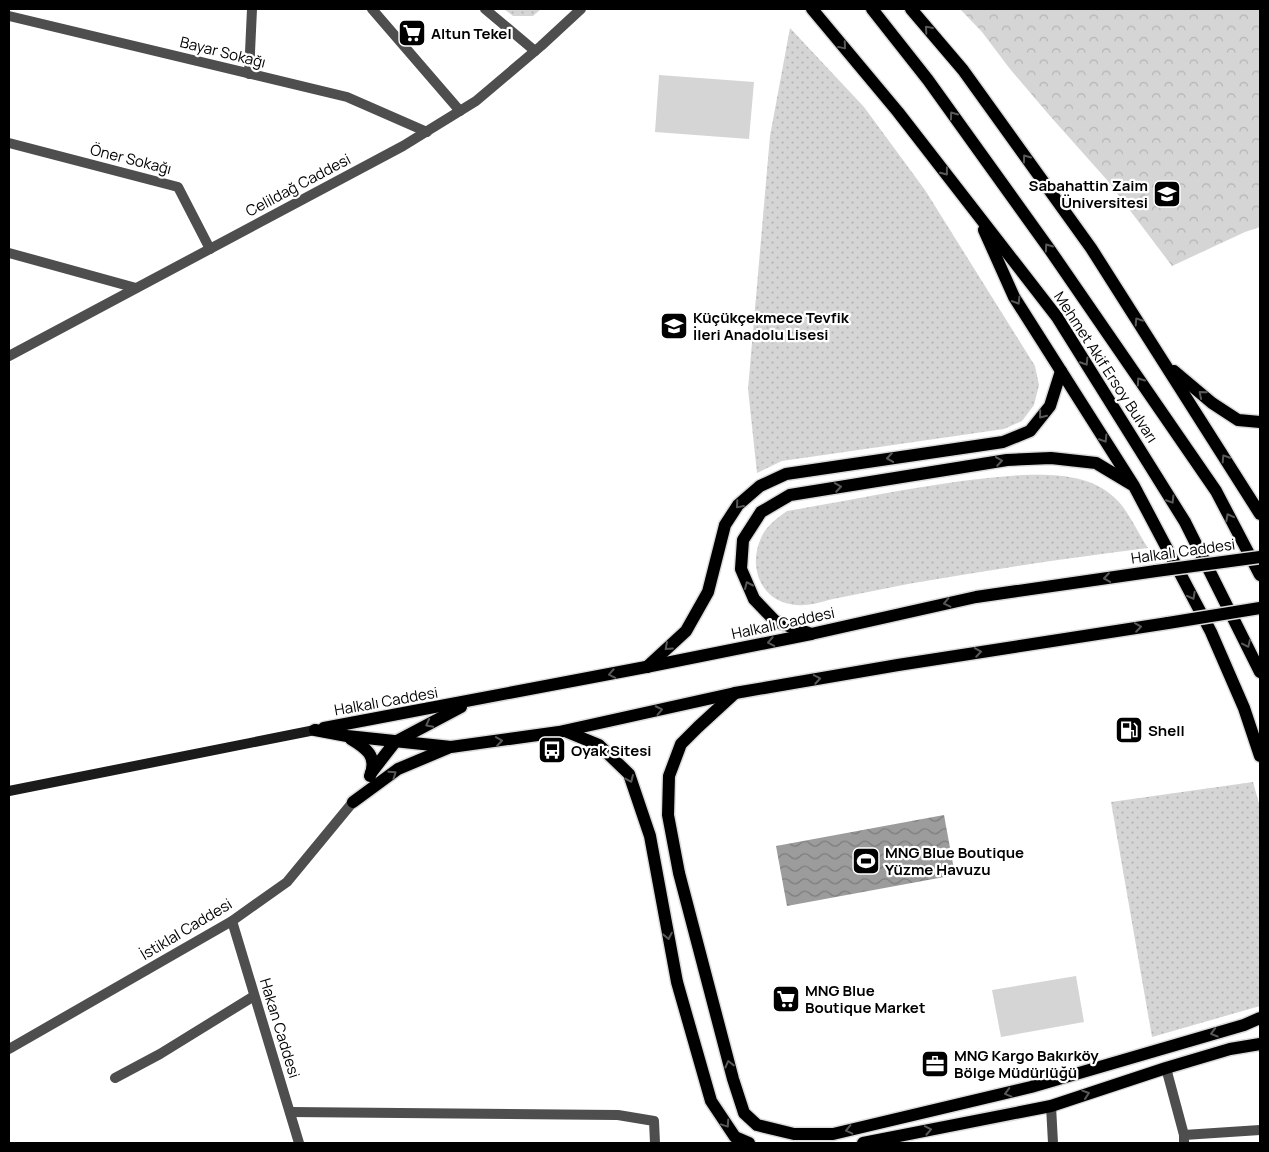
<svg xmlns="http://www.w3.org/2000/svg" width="1269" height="1152" font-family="Manrope,sans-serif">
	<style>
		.green { fill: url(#green-dots) }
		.forest { fill: url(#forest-crowns) }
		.pitch { fill: #d5d5d5 }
		.water { fill: url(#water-waves) }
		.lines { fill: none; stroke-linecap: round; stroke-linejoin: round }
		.primary-casing { stroke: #dbdbdb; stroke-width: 15 }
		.minor { stroke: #4e4e4e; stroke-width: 10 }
		.tertiary { stroke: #4e4e4e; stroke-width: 10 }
		.secondary { stroke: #1b1b1b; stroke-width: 10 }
		.primary { stroke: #000; stroke-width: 12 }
		.primary-bridge-casing { stroke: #dbdbdb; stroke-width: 15; stroke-linecap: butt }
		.primary-bridge { stroke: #000; stroke-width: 12 }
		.oneway { stroke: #595959 }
		.labels { text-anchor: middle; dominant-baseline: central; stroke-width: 4.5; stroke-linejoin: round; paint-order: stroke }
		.poi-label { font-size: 15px; font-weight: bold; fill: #000; stroke: #fff; text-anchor: start }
		.street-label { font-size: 15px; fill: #000; stroke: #fff }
	</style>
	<defs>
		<pattern id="green-dots" width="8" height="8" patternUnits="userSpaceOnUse" patternTransform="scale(1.25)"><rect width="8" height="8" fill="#d5d5d5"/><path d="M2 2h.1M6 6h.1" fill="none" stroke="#b5b5b5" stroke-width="1.8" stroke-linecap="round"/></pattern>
		<pattern id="forest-crowns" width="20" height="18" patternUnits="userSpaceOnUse" patternTransform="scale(1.25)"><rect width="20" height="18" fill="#d5d5d5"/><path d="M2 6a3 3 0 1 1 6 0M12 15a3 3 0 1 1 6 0" fill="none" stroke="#b5b5b5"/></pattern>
		<pattern id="water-waves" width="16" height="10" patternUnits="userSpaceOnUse" patternTransform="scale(1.25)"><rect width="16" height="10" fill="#9c9c9c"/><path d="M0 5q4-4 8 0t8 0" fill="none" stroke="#7d7d7d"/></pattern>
	</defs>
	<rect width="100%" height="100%" fill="#fff"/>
	<!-- green -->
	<g class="green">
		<polygon points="504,9 541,9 533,16 513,16"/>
		<polygon points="790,28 864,107 925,190 1035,366 1039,385 1034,405 1022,421 1004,429 782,461 757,473 748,389 770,136"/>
		<path d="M1023,475C1057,474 1094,475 1118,501C1130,514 1138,533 1148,548C1067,558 988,570 908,584C883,589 858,594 833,599C824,601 813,605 804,605C765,608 746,571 761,538C766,526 776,519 787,511C865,498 944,480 1023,475Z"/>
		<polygon points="1253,782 1260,807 1260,1006 1152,1037 1111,802"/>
	</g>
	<!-- forest -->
	<polygon class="forest" points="960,9 1260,9 1260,227 1245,232 1172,266 1107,180 1050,116 1010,69 982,32"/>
	<!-- pitch -->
	<g class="pitch">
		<polygon points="659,75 754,82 749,139 655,132"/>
		<polygon points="1076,976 1084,1022 1001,1037 992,990"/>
	</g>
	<!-- water -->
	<polygon class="water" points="944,815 955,875 787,906 776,846"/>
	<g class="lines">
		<!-- primary casing -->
		<g class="primary-casing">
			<g id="primary">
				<polyline points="812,9 898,112 1057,317 1185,522 1260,672"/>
				<polyline points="872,9 928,80 1050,250 1216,491 1260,575"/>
				<polyline points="911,9 963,70 1091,248 1260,514"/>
				<polyline points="984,230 1014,297 1134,486 1162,539 1211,632 1244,708 1260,756"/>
				<polyline points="1174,371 1212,403 1238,420 1260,422"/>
				<polyline points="811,634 775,621 754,599 741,569 743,540 761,512 790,495 1007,460 1051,458 1096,463 1131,484"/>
				<polyline points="647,667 686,631 708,592 725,525 738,505 760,486 786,474 1003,442 1030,431 1050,406 1061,371"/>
				<polyline points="735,693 698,727 681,744 669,776 668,815 679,873 733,1079 744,1113 757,1125 794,1134 833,1134 1031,1087 1244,1025 1260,1018"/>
				<polyline points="324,728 646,667 811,634 976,597 1156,571"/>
				<polyline points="315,730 347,736 451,747 559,732 735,693 898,665 1168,623"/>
				<polyline points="565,731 599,745 629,774 650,836 677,982 711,1101 735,1137 749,1143"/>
				<path d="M351,739C366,748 378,756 370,776"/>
				<polyline points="371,773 395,742 461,707"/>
				<polyline points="353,802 398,769 448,748"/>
				<polyline points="863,1143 1051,1106 1166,1068 1230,1049 1260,1044"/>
			</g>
		</g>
		<!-- minor -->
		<g class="minor">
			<polyline points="372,9 460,111"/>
			<polyline points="485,9 535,51"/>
			<polyline points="9,16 347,97 427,132"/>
			<polyline points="249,74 252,9"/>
			<polyline points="9,143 178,187 210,249"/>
			<polyline points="9,253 136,288"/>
			<polyline points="1166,1068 1184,1135 1184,1143"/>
			<polyline points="115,1078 160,1054 254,996"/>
			<polyline points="1051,1106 1053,1143"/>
			<polyline points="290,1112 618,1115 654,1121 655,1143"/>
			<polyline points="1184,1135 1260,1130"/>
		</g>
		<!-- tertiary -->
		<g class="tertiary">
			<polyline points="9,356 403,146 476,101 541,46 581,9"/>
			<polyline points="232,921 299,1143"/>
			<polyline points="9,1049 232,921 287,882 353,802"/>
		</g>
		<!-- secondary -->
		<polyline class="secondary" points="9,791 315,730"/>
		<!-- primary -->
		<use href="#primary" class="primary"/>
		<!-- primary-bridge casing -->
		<g class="primary-bridge-casing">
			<g id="primary-bridge">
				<polyline points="1156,571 1260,557"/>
				<polyline points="1168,623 1260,608"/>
			</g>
		</g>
		<!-- primary-bridge -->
		<use href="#primary-bridge" class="primary-bridge"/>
	</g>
	<!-- one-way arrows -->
	<defs><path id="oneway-chevron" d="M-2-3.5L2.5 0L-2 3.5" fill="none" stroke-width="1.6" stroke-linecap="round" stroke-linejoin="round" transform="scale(1.25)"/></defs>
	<g class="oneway">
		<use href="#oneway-chevron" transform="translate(928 29) rotate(-131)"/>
		<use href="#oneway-chevron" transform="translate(843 46) rotate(50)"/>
		<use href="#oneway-chevron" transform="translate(953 115) rotate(-126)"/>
		<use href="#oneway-chevron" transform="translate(1026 158) rotate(-126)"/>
		<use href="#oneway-chevron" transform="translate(945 172) rotate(52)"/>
		<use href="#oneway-chevron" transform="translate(1048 247) rotate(-125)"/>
		<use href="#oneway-chevron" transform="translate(1017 301) rotate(59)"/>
		<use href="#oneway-chevron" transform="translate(1138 321) rotate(-123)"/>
		<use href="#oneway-chevron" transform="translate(1085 362) rotate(58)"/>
		<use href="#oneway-chevron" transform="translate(1140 381) rotate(-125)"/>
		<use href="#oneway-chevron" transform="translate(1202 394) rotate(-140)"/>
		<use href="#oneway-chevron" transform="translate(1042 415) rotate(129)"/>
		<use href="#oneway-chevron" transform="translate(1104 439) rotate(58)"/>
		<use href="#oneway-chevron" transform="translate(890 458) rotate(172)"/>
		<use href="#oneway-chevron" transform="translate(1225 458) rotate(-123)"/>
		<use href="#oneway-chevron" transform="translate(999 461) rotate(-9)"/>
		<use href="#oneway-chevron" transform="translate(838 487) rotate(-9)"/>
		<use href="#oneway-chevron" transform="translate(1171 500) rotate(58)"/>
		<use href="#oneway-chevron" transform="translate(739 505) rotate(131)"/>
		<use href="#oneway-chevron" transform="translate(1229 517) rotate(-118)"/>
		<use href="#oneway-chevron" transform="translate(1107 578) rotate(172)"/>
		<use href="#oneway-chevron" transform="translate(748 585) rotate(-114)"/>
		<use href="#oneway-chevron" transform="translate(1192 596) rotate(62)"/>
		<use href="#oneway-chevron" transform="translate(947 603) rotate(167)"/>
		<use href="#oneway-chevron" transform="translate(1138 627) rotate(-8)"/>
		<use href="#oneway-chevron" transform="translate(771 642) rotate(169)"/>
		<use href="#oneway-chevron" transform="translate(1247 644) rotate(65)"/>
		<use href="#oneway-chevron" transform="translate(668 647) rotate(138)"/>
		<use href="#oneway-chevron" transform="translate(978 652) rotate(-9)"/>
		<use href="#oneway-chevron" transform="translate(612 674) rotate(169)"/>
		<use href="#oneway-chevron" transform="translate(817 679) rotate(-10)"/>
		<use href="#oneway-chevron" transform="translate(659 710) rotate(-12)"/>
		<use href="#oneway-chevron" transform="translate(429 724) rotate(152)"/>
		<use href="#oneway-chevron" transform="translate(499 741) rotate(-8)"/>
		<use href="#oneway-chevron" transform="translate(393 774) rotate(-35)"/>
		<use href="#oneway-chevron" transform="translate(630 779) rotate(66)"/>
		<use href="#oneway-chevron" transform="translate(668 936) rotate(79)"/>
		<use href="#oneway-chevron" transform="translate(1214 1033) rotate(164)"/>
		<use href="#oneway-chevron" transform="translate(729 1064) rotate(-104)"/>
		<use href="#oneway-chevron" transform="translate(1008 1093) rotate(165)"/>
		<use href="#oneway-chevron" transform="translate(1086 1094) rotate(-18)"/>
		<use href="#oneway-chevron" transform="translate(726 1124) rotate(56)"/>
		<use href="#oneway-chevron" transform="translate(849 1130) rotate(167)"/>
		<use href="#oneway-chevron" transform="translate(928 1130) rotate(-11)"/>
	</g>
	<!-- icons -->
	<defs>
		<g id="supermarket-square" transform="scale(1.4375)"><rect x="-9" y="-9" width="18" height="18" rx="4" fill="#000" stroke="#fff"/><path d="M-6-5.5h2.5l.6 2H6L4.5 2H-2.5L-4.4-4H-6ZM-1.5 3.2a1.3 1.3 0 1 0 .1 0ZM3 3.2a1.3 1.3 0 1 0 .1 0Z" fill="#fff"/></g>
		<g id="university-square" transform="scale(1.4375)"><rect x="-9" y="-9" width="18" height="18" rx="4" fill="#000" stroke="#fff"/><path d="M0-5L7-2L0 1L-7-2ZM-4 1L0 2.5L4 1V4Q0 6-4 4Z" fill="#fff"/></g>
		<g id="school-square" transform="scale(1.4375)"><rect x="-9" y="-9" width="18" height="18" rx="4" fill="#000" stroke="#fff"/><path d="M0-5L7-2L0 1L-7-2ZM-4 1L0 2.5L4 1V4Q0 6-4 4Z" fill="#fff"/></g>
		<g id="fuel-square" transform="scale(1.4375)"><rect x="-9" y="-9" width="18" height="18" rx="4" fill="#000" stroke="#fff"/><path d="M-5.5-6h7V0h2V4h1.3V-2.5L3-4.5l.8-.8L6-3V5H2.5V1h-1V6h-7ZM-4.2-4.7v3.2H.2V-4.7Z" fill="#fff"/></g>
		<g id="bus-square" transform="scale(1.4375)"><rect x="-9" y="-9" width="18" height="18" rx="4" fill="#000" stroke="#fff"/><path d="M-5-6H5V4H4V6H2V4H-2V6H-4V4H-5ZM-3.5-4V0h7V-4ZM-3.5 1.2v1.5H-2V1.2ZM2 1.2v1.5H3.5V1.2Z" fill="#fff"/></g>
		<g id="stadium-square" transform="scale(1.4375)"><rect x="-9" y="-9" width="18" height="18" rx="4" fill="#000" stroke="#fff"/><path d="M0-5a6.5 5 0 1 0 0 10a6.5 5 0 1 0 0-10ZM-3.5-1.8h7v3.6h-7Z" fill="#fff"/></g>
		<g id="office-square" transform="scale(1.4375)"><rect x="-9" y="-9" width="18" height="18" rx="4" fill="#000" stroke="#fff"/><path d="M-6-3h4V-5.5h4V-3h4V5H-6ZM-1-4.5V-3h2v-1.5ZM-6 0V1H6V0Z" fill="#fff"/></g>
	</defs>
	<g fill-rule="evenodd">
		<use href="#supermarket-square" x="412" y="33"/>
		<use href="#university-square" x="1167" y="194"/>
		<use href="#school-square" x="674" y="326"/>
		<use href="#fuel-square" x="1129" y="730"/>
		<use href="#bus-square" x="552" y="750"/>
		<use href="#stadium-square" x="866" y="861"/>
		<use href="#supermarket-square" x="786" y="999"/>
		<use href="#office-square" x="935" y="1064"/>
	</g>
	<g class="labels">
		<!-- poi labels -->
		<g class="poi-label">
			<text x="431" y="33">Altun Tekel</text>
			<text x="1148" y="185" text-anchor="end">Sabahattin Zaim<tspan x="1148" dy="17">Üniversitesi</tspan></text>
			<text x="693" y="317">Küçükçekmece Tevfik<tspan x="693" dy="17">İleri Anadolu Lisesi</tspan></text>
			<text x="1148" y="730">Shell</text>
			<text x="571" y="750">Oyak Sitesi</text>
			<text x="885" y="852">MNG Blue Boutique<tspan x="885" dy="17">Yüzme Havuzu</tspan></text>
			<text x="805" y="990">MNG Blue<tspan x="805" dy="17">Boutique Market</tspan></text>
			<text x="954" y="1055">MNG Kargo Bakırköy<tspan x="954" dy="17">Bölge Müdürlüğü</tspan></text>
		</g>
		<!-- street labels -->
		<g class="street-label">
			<text transform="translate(223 52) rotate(14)">Bayar Sokağı</text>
			<text transform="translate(131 159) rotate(14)">Öner Sokağı</text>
			<text transform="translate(298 185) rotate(-28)">Celildağ Caddesi</text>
			<text transform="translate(1106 367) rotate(57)">Mehmet Akif Ersoy Bulvarı</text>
			<text transform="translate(1183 551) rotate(-8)">Halkalı Caddesi</text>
			<text transform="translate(783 623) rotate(-12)">Halkalı Caddesi</text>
			<text transform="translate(386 701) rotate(-10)">Halkalı Caddesi</text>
			<text transform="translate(186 929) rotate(-31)">İstiklal Caddesi</text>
			<text transform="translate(280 1028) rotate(73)">Hakan Caddesi</text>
		</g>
	</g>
	<!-- border -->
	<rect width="1269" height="1152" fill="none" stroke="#000000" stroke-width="20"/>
</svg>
